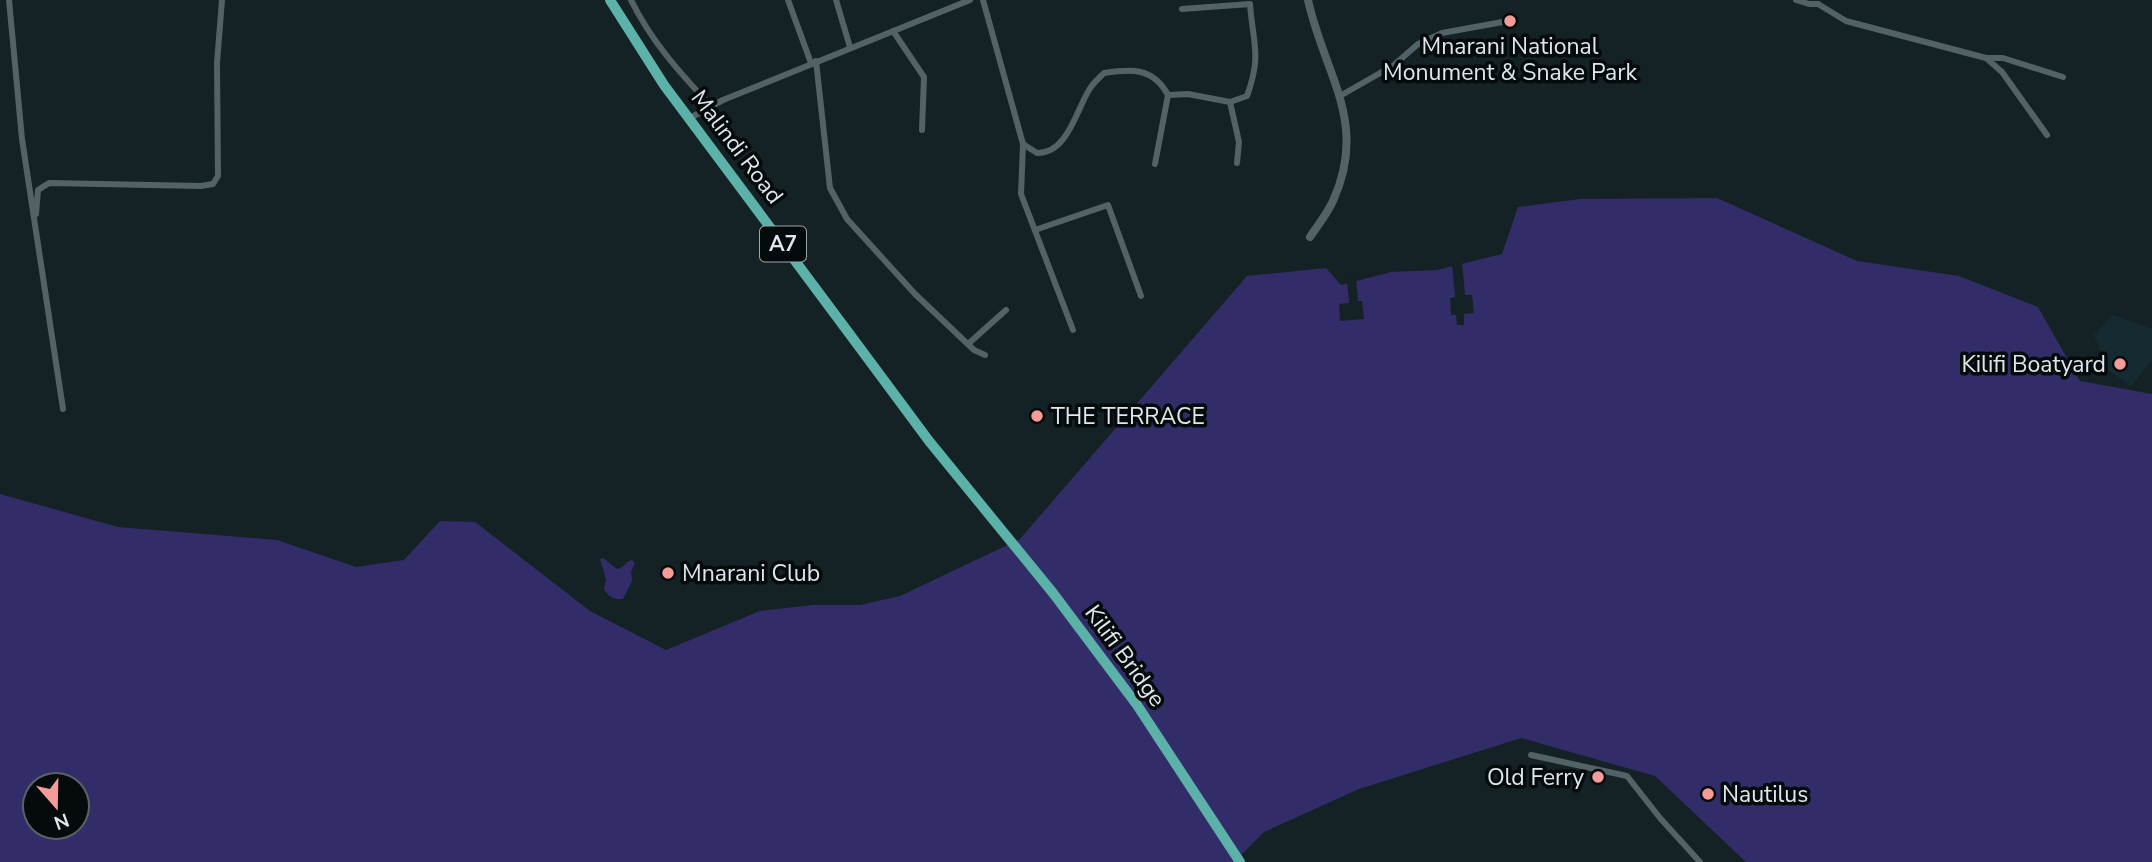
<svg xmlns="http://www.w3.org/2000/svg" width="2152" height="862" font-family="'Nunito Sans',sans-serif">
	<style>
		.built { fill: #162b31 }
		.water { fill: #322d68; fill-rule: evenodd }
		.pier { fill: #152225 }
		.lines { fill: none; stroke-linecap: round; stroke-linejoin: round }
		.minor { stroke: #536266; stroke-width: 6 }
		.tertiary { stroke: #536266; stroke-width: 8 }
		.trunk { stroke: #5cb2a9; stroke-width: 10 }
		.poi-dot { fill: #f59b98; stroke: #050a0c; stroke-width: 2.5 }
		.labels { text-anchor: middle; dominant-baseline: central; stroke-width: 7; stroke-linejoin: round; paint-order: stroke }
		.shield { fill: #050a0c; stroke: #9ea5a7; stroke-width: 2 }
		.shield-label { font-size: 21px; font-weight: bold; fill: #dfe7ea }
		.poi-label { font-size: 23px; fill: #dfe7ea; stroke: #050a0c; text-anchor: start }
		.street-label { font-size: 23px; fill: #dfe7ea; stroke: #050a0c }
	</style>
	<rect width="100%" height="100%" fill="#152225"/>
	<!-- built -->
	<polygon class="built" points="2113,315 2152,329 2152,360 2131,386 2109,371 2094,335"/>
	<!-- water -->
	<g class="water">
		<path d="M1717,198L1857,261L1959,276L2038,307L2080,381L2152,394V862H1746L1655,776L1521,738L1359,789L1264,832L1234,862H0V494L118,527L277,540L356,567L404,560L440,521L475,522L590,611L666,650L760,611L813,605H860L900,596L1020,539L1247,276L1326,268L1341,285L1391,272L1437,270L1502,254L1518,207L1580,199ZM35,785H77V827H35Z"/>
		<path d="M603,558L617,569C624,568 625,562 632,560L635,563L631,572L632,581L623,599C613,600 609,597 604,589L606,579L600,559Z"/>
	</g>
	<!-- pier -->
	<g class="pier">
		<polygon points="1462,261 1465,295 1472,295 1474,313 1464,314 1464,325 1457,325 1456,315 1451,315 1450,298 1455,297 1452,263"/>
		<polygon points="1356,278 1358,301 1362,301 1364,319 1340,321 1339,304 1349,303 1347,280"/>
	</g>
	<g class="lines">
		<!-- minor -->
		<g class="minor">
			<polyline points="9,0 22,139 63,409"/>
			<path d="M631,0C651,41 680,73 711,106"/>
			<polyline points="788,0 811,63"/>
			<polyline points="836,0 850,47"/>
			<path d="M983,0L1023,144L1037,153C1067,154 1076,111 1089,90C1093,83 1099,78 1104,73C1131,69 1153,67 1168,95L1188,94L1230,102L1239,142L1237,163"/>
			<polyline points="1796,0 1809,4 1818,4"/>
			<polyline points="1818,4 1846,21 1986,58 2003,58 2063,77"/>
			<path d="M1182,9L1250,4C1253,44 1262,55 1247,96L1230,102"/>
			<polyline points="893,31 924,77 922,130"/>
			<polyline points="1986,58 2002,72 2047,135"/>
			<polyline points="816,61 830,188 847,219 915,294 974,350 985,355"/>
			<polyline points="1340,96 1394,65 1418,44 1442,33 1508,21"/>
			<polyline points="690,118 723,100 970,0"/>
			<polyline points="1023,144 1021,194 1073,330"/>
			<polyline points="1155,164 1168,95"/>
			<polyline points="36,214 38,190 49,183 201,186 213,184 218,176 217,63 222,0"/>
			<polyline points="1035,230 1108,205 1141,296"/>
			<polyline points="968,344 1006,310"/>
			<polyline points="1531,755 1627,776 1660,818 1700,862"/>
		</g>
		<!-- tertiary -->
		<path class="tertiary" d="M1308,0C1324,74 1369,122 1333,201C1327,214 1318,225 1310,237"/>
		<!-- trunk -->
		<polyline class="trunk" points="610,0 664,85 860,348 929,441 1053,593 1137,705 1240,862"/>
	</g>
	<!-- markers -->
	<g class="poi-dot">
		<circle cx="1510" cy="21" r="7"/>
		<circle cx="2120" cy="364" r="7"/>
		<circle cx="1037" cy="416" r="7"/>
		<circle cx="668" cy="573" r="7"/>
		<circle cx="1598" cy="777" r="7"/>
		<circle cx="1708" cy="794" r="7"/>
	</g>
	<g class="labels">
		<!-- shield labels -->
		<rect class="shield" x="760" y="226.5" width="46" height="35" rx="5"/>
		<g class="shield-label">
			<text x="783" y="244">A7</text>
		</g>
		<!-- poi labels -->
		<g class="poi-label">
			<text x="1510" y="46" text-anchor="middle">Mnarani National<tspan x="1510" dy="26">Monument &amp; Snake Park</tspan></text>
			<text x="2106" y="364" text-anchor="end">Kilifi Boatyard</text>
			<text x="1051" y="416">THE TERRACE</text>
			<text x="682" y="573">Mnarani Club</text>
			<text x="1584" y="777" text-anchor="end">Old Ferry</text>
			<text x="1722" y="794">Nautilus</text>
		</g>
		<!-- street labels -->
		<g class="street-label">
			<text transform="translate(737 147) rotate(53)">Malindi Road</text>
			<text transform="translate(1125 656) rotate(54)">Kilifi Bridge</text>
		</g>
	</g>
	<!-- north arrow -->
	<g transform="translate(56 806) rotate(160)"><circle r="33" fill="#050a0c" stroke="#5c6265" stroke-width="2"/>
	<path d="M0-5L12 26L0 18L-12 26Z" fill="#f59b98"/>
	<text y="-10" font-size="19" font-weight="bold" text-anchor="middle" fill="#dfe7ea">N</text>
	</g>
</svg>
